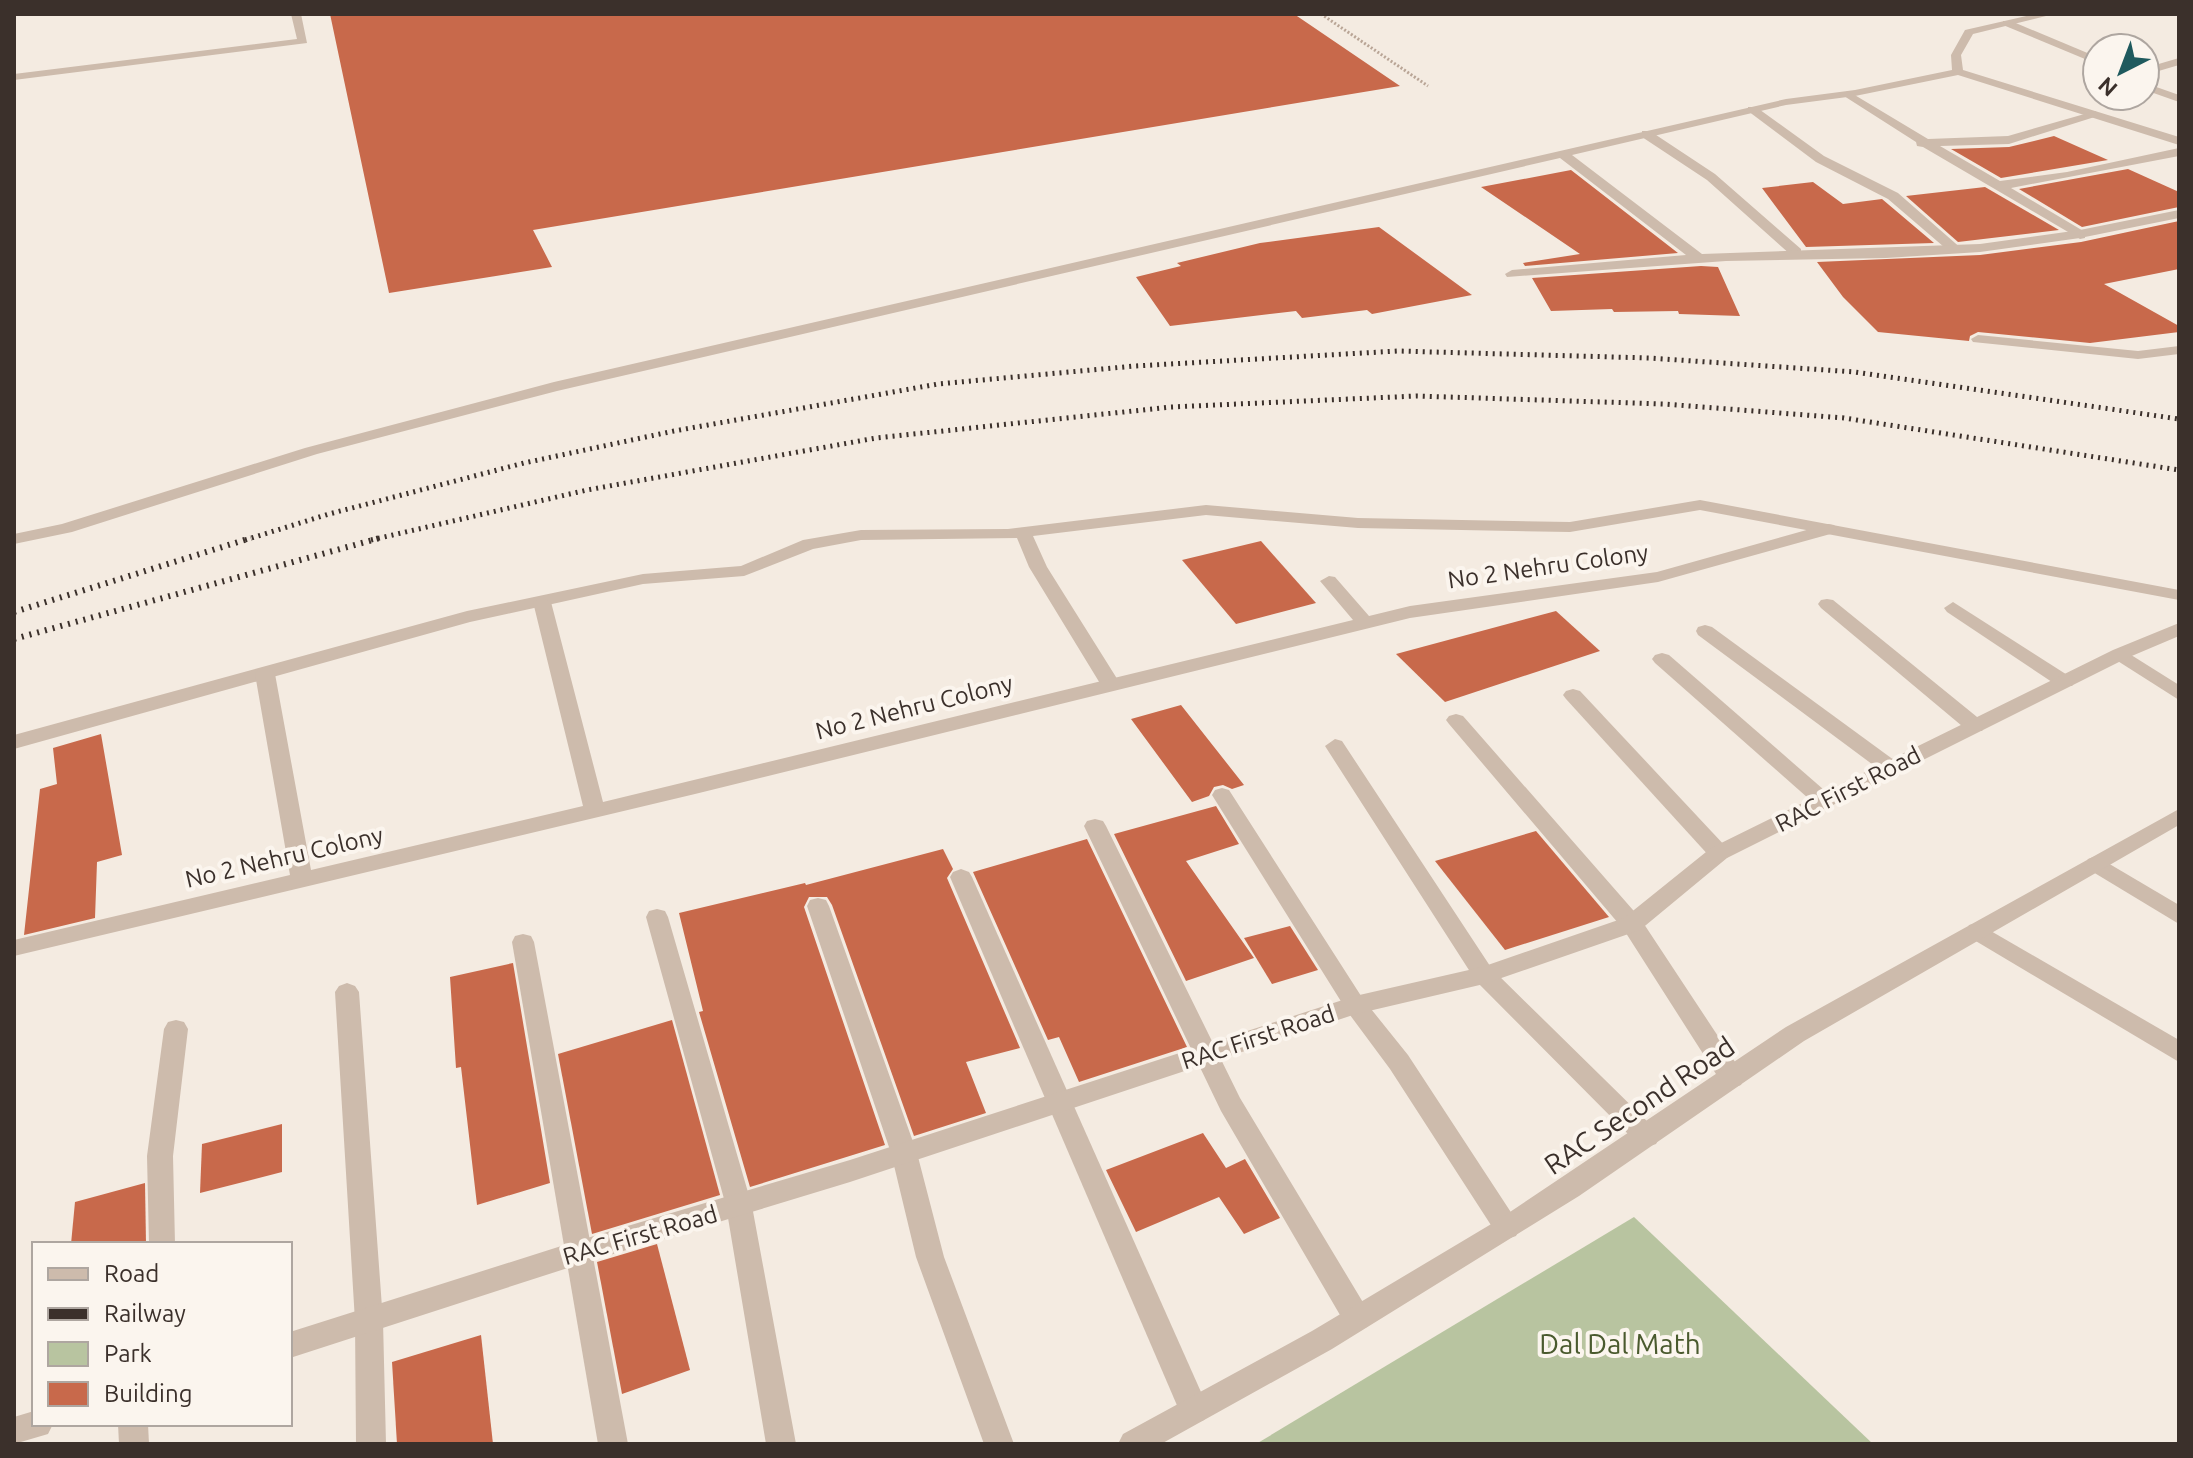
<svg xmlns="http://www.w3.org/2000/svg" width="2193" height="1458" font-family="Ubuntu,sans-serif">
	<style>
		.green { fill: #b8c4a0 }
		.building { fill: #c8694b }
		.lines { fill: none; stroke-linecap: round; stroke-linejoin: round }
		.path { stroke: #b9a596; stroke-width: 3; stroke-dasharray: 2 2; stroke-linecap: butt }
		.lane { fill: #cdbbac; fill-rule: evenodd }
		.street { fill: #cdbbac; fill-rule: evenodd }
		.rail-far1 { stroke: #3b302b; stroke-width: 5; stroke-dasharray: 2 5; stroke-linecap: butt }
		.rail { stroke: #3b302b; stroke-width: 6; stroke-dasharray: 2 6; stroke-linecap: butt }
		.labels { text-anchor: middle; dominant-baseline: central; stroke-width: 8; stroke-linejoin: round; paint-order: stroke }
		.street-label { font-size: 24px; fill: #3b302b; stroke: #fbf5ee }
		.near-street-label { font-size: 28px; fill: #3b302b; stroke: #fbf5ee }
		.near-park-label { font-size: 28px; fill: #4a5a2e; stroke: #fbf5ee }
	</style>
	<rect width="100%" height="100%" fill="#f4ebe1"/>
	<!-- green -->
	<polygon class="green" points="1634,1217 1873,1444 1256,1444"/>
	<!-- building -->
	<g class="building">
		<polygon points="330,14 1294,14 1400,86 533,230 552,267 389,293"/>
		<polygon points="2054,136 2108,160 2001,178 1951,149 2009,147"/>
		<polygon points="2128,169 2179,192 2179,207 2082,227 2019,189"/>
		<polygon points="1571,170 1678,253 1525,266 1523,263 1580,254 1481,187"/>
		<polygon points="1813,182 1843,204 1882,199 1934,243 1806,247 1762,188"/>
		<polygon points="1985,187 2059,230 1958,242 1906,196"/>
		<polygon points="2179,221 2179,269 2104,284 2179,326 2179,332 2090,343 1978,332 1970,336 1969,341 1878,332 1843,297 1817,262 1980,255 2081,242"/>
		<polygon points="1379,227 1472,295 1372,314 1367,310 1302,318 1296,311 1170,326 1136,277 1181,266 1177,263 1260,243"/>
		<polygon points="1701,266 1718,267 1740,316 1679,314 1678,311 1614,312 1612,309 1551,311 1532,278"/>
		<polygon points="1261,541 1316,603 1236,624 1182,560"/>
		<polygon points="1556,611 1600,651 1445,702 1396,654"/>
		<polygon points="1181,705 1244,785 1232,789 1223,785 1214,787 1209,796 1192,802 1131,719"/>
		<polygon points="101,734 122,855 97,862 95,918 24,935 40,789 57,784 53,748"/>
		<polygon points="1216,806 1239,844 1186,861 1254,958 1186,981 1114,834"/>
		<polygon points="1536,831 1609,917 1505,950 1435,861"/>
		<polygon points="1087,839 1187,1047 1079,1082 1059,1037 1048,1040 973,872"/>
		<polygon points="943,849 953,869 947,878 1020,1048 966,1062 986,1113 914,1136 832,905 827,897 809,897 804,907 885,1145 750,1187 699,1012 703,1011 679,913 805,883 806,885"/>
		<polygon points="1290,926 1318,970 1272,984 1244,938"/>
		<polygon points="513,963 550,1183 477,1205 461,1067 456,1068 450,977"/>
		<polygon points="672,1020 720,1195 592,1234 558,1054"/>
		<polygon points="282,1124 282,1172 200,1193 202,1144"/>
		<polygon points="1203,1133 1226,1168 1245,1159 1280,1218 1244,1234 1219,1197 1136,1232 1106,1170"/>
		<polygon points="145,1183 146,1244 71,1244 75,1202"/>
		<polygon points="657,1244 690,1370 622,1394 597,1262"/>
		<polygon points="481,1335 493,1444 397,1444 392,1362"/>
	</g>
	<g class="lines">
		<!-- path -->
		<polyline class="path" points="1321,14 1428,86"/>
		<!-- lane -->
		<g class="lane">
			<polygon points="291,14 301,14 307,43 14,80 14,74 297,39"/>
			<polygon points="2003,21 2011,21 2097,57 2097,64 2003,25"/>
			<polygon points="2179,58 2179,65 2145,75 2145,68"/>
			<polygon points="2145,83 2179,95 2179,102 2145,90"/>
			<polygon points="1848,91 1928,139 2008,136 2095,111 2101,115 2009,144 1940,146 2000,181 2067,172 2179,148 2179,156 2011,188 2085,232 2085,238 2080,239 1923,147 1917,146 1916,142 1844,96 1842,94"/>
			<polygon points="1748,107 1756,107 1824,156 1898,193 1963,250 1951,253 1888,199 1816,162 1748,111"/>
			<polygon points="1642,131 1650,131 1715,174 1801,249 1801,255 1791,255 1707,180 1642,137"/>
			<polygon points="1700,500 2179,590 2179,600 1700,510 1570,532 1358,528 1206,515 1033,536 1047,567 1121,685 1111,691 1101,685 1029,567 1017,538 861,540 813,549 744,576 643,584 470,622 14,749 14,735 467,611 643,574 741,566 803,540 861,530 1008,529 1206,505 1358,518 1570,522"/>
			<polygon points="1827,599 1833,600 1982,721 1985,726 1982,731 1968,731 1821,608 1818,604 1821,600"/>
			<polygon points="1953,602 2072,678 2075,682 2072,686 2058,686 1947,612 1944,608"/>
			<polygon points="1705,625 1712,627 1898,763 1901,768 1898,773 1884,773 1698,635 1696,631 1698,627"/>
			<polygon points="2120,648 2179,685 2179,700 2113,658 2111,654"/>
			<polygon points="1662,653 1669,655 1831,796 1834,801 1831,806 1817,806 1655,663 1652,659 1655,655"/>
			<polygon points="1573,689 1580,691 1727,848 1730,853 1727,858 1711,858 1566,699 1563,695 1566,691"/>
			<polygon points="1456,714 1463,716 1640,918 1741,1071 1744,1078 1741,1085 1732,1088 1723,1085 1624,930 1449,724 1446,720 1449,716"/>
			<polygon points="1335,739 1342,741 1492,969 1656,1130 1660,1137 1656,1144 1647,1147 1638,1144 1476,981 1325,746"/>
			<polygon points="1222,788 1229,790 1363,999 1408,1055 1516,1220 1520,1228 1516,1236 1507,1239 1498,1236 1390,1069 1347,1011 1212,795 1215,790"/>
			<polygon points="1095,819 1103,821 1106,826 1240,1098 1367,1309 1371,1318 1367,1327 1357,1330 1347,1327 1221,1111 1084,826 1087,821"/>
			<polygon points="2096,856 2179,905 2179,924 2088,869 2085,864 2088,859"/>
			<polygon points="961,869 969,872 972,877 1209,1410 1204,1420 1194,1424 1184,1420 1179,1410 950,877 953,872"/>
			<polygon points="818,898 826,900 829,906 917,1153 944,1257 1014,1444 984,1444 916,1257 891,1153 807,906 810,900"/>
			<polygon points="657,909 665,911 668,917 752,1206 796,1444 766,1444 726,1206 646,917 649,911"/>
			<polygon points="1977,923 2179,1040 2179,1062 1969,937 1966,931 1969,925"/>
			<polygon points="523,934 531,936 534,942 628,1444 598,1444 512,942 515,936"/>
			<polygon points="347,983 355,986 359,992 383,1321 386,1444 356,1444 355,1321 335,992 339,986"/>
			<polygon points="176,1020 184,1022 188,1029 173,1156 175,1244 149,1244 147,1156 164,1029 168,1022"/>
			<polygon points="118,1424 148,1424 149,1444 119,1444"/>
		</g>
		<!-- street -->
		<g class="street">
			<polygon points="2035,14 2054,14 1973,34 1961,55 1963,70 2179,137 2179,145 1958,75 1855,96 1786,105 1572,155 1702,254 1980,244 2080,230 2179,210 2179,218 2080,238 1980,252 1886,258 1726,261 1507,277 1505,274 1512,270 1686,255 1560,158 557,391 317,454 72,532 14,544 14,534 62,524 305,448 554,382 1786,99 1855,90 1952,70 1951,55 1965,30"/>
			<polygon points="1978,335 2138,351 2179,346 2179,354 2138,359 1973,342 1971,339"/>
			<polygon points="1828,524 1834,525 1837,529 1834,533 1658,582 1410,618 695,794 14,956 14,940 290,875 255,674 258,670 272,670 275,674 311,870 583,806 533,602 542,597 551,602 603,802 1353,620 1320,581 1329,576 1335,577 1369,616 1410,606 1657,572"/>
			<polygon points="2179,623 2179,636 2127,658 1727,858 1640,930 1484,984 1356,1014 850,1182 577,1265 290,1358 290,1332 577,1241 850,1160 1355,996 1482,967 1624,918 1711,848 2113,650"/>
			<polygon points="2179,809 2179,825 1804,1041 1579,1196 1332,1349 1161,1444 1118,1444 1123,1434 1312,1331 1498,1220 1786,1027"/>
			<polygon points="34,1411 34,1424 53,1424 48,1434 14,1444 14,1417"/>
		</g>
		<!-- rail-far1 -->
		<g class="rail-far1">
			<polyline points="245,540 329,514 524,463 674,431 938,384 1135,366 1398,351 1649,358 1855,372 2179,419"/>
			<polyline points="371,540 587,490 876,438 1171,407 1417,396 1664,404 1844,418 2179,470"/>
		</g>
		<!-- rail -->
		<g class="rail">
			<polyline points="14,612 251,538"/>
			<polyline points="14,639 380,538"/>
		</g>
	</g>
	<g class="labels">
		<!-- street labels -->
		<g class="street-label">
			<text transform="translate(1548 566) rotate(-8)">No 2 Nehru Colony</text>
			<text transform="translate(914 707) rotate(-14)">No 2 Nehru Colony</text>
			<text transform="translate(1848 789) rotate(-27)">RAC First Road</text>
			<text transform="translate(284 857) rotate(-13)">No 2 Nehru Colony</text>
			<text transform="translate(1258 1037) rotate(-18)">RAC First Road</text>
			<text transform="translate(640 1235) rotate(-16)">RAC First Road</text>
		</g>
		<!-- near-street labels -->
		<g class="near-street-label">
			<text transform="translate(1639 1105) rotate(-34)">RAC Second Road</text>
		</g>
		<!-- near-park labels -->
		<g class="near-park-label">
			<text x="1620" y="1343">Dal Dal Math</text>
		</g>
	</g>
	<!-- border -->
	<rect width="2193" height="1458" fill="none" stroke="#3b302b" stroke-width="32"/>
	<!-- legend -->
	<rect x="32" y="1242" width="260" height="184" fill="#fbf5ee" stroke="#aea6a0" stroke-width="2"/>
	<rect x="48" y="1268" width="40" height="12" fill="#cdbbac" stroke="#aea6a0" stroke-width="2"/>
	<text x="104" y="1282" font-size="24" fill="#3b302b">Road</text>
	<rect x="48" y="1308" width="40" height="12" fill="#3b302b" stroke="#aea6a0" stroke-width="2"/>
	<text x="104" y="1322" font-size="24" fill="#3b302b">Railway</text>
	<rect x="48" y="1342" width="40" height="24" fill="#b8c4a0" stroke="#aea6a0" stroke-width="2"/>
	<text x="104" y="1362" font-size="24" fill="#3b302b">Park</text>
	<rect x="48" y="1382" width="40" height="24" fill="#c8694b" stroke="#aea6a0" stroke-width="2"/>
	<text x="104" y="1402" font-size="24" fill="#3b302b">Building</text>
	<!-- north arrow -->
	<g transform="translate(2121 72) rotate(222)"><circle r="38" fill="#fbf5ee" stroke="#aea6a0" stroke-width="2"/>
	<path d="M0-6L14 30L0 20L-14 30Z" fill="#1f5a5e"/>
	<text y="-12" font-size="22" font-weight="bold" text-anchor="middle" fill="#3b302b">N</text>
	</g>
</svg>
